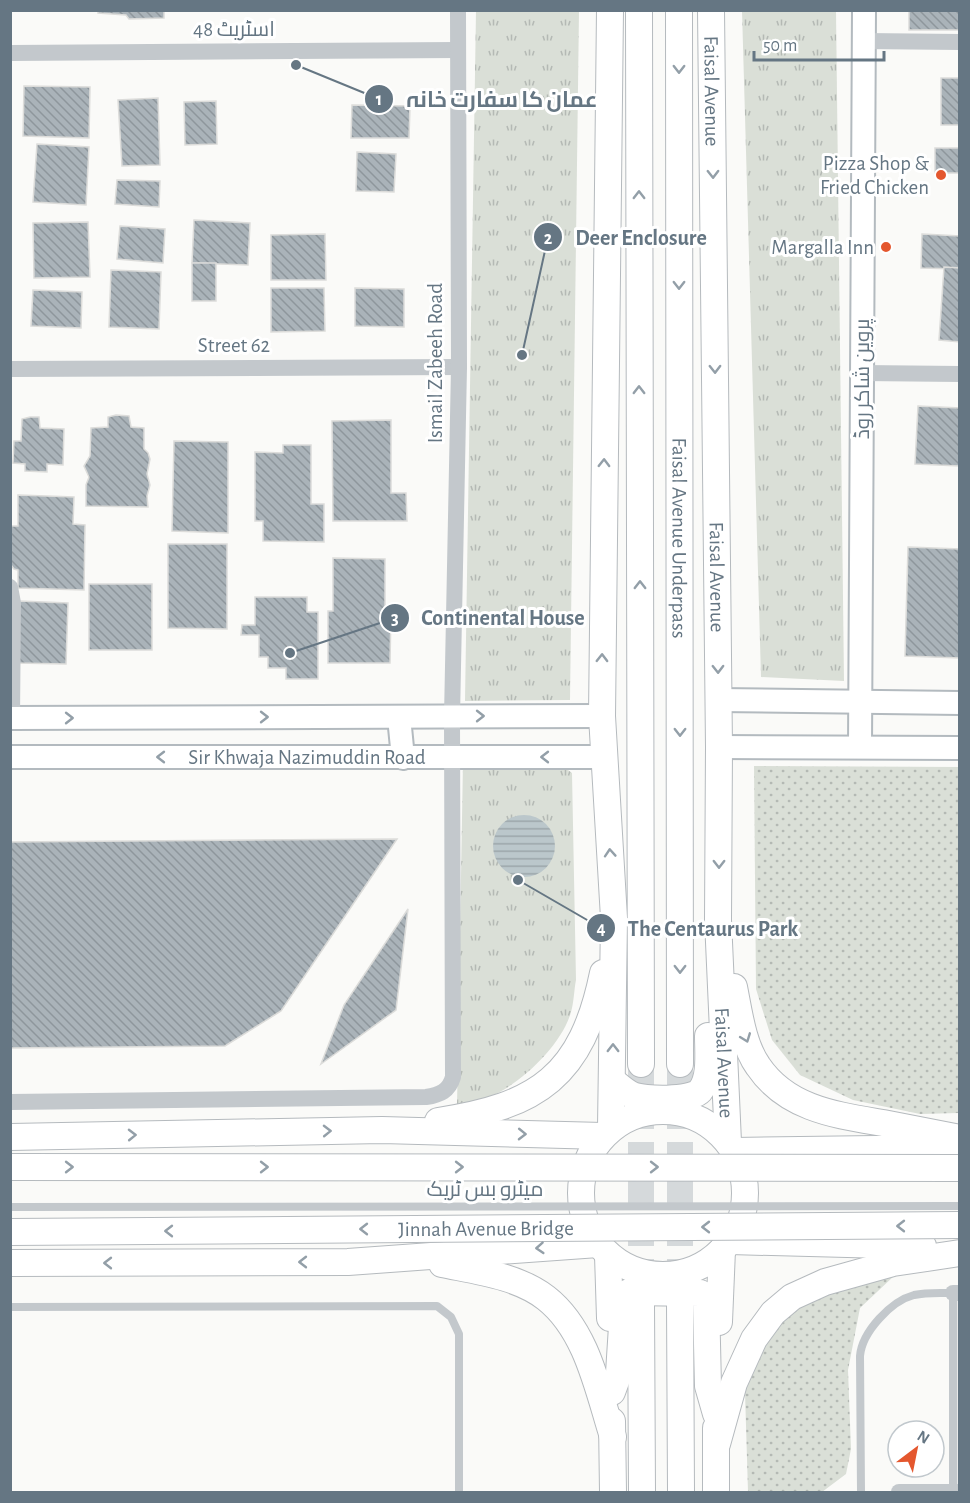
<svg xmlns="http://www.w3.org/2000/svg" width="970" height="1503" font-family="'Alegreya Sans',Cairo,sans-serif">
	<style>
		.built { fill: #e8e9e9 }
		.grass { fill: url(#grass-dots) }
		.park { fill: url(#park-tufts) }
		.water { fill: url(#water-rules) }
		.building { fill: url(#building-back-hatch); stroke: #dcdcda; stroke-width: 1.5 }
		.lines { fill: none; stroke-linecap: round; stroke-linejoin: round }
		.primary-tunnel { stroke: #d5d9db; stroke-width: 26; stroke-dasharray: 26 13; stroke-linecap: butt }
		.secondary-casing { stroke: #b3babf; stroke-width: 26 }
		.primary-casing { stroke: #b5babe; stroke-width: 28 }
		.lane { stroke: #c3c8cc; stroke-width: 8 }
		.street { stroke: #c3c8cc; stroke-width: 16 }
		.secondary { stroke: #fff; stroke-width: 22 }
		.primary { stroke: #fff; stroke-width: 26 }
		.primary-bridge-casing { stroke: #b5babe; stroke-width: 28; stroke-linecap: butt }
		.lane-bridge { stroke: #c3c8cc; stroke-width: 8 }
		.primary-bridge { stroke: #fff; stroke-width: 26 }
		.oneway { stroke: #939fa8 }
		.poi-dot { fill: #e4572e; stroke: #fff; stroke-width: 2 }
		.labels { text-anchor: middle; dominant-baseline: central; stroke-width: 6; stroke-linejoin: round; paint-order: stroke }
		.street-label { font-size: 21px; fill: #657683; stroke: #fff }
		.poi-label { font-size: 21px; fill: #657683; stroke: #fff; text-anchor: end }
		.leader { fill: none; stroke: #657683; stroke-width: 2 }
		.callout-dot { fill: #657683; stroke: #fff; stroke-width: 2 }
		.mark-label { font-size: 18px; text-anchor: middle; font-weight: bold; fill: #fff }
		.callout-label { font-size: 22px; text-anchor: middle; font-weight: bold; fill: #657683; stroke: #fff; stroke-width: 6; stroke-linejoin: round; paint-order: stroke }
	</style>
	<defs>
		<pattern id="grass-dots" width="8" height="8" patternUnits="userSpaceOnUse" patternTransform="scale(1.5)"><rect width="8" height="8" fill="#dadfd7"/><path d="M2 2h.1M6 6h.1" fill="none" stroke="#b4b9b4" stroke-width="1.8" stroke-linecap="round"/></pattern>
		<pattern id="park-tufts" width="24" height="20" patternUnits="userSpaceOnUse" patternTransform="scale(1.5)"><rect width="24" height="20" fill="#dadfd7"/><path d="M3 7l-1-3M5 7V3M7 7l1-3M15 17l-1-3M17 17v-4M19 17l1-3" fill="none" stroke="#b4b9b4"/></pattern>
		<pattern id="water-rules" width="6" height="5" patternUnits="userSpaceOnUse" patternTransform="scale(1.5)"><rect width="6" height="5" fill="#bbc7cb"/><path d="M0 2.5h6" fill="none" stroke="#9ca6aa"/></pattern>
		<pattern id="building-back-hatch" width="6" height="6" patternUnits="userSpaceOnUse" patternTransform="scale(1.5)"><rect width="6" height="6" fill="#aab3b9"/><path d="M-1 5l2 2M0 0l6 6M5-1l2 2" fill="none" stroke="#8e969c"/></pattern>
	</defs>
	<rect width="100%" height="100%" fill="#fafaf8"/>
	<!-- built -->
	<polygon class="built" points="953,1293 960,1293 959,1492 953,1492"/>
	<!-- grass -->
	<g class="grass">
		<polygon points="754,766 959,767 959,1113 920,1114 853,1100 800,1075 772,1040 756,989"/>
		<polygon points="895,1275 860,1308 848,1370 851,1449 846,1474 822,1492 748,1492 745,1392 769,1324 830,1283"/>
	</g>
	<!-- park -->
	<g class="park">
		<polygon points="476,11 579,11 570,700 465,701"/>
		<polygon points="742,11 836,11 844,681 761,677"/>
		<path d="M463,761L560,764L572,773L576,980C574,990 574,1002 571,1012C562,1045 520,1085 489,1097C479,1101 467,1103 457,1106Z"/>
	</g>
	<!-- water -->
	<circle class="water" cx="524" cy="846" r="31"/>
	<!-- building -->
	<g class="building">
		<polygon points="98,10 164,10 164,18 129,19 126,15 98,13"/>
		<rect x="909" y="10" width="51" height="20"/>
		<rect x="941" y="78" width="19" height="47"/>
		<polygon points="24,86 90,87 89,138 23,136"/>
		<polygon points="158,98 160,165 122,166 118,100"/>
		<polygon points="216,101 217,144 185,145 184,102"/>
		<polygon points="352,105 410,106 409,138 351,138"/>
		<polygon points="37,144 89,147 86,205 33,202"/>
		<rect x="935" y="148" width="25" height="25"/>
		<polygon points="357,152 396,154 394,192 356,191"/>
		<polygon points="117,180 160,181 159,207 115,204"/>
		<polygon points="194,220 250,223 248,265 192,263"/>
		<polygon points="88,222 90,277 34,278 33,223"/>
		<polygon points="120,226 165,229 163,263 117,259"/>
		<polygon points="325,234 326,280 271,280 271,235"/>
		<polygon points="922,234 960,236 960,269 921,268"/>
		<rect x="192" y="263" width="24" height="38"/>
		<polygon points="944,267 960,268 960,342 939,340"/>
		<polygon points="111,270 161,272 159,329 109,327"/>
		<polygon points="271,288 324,288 325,331 271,332"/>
		<polygon points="355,288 404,289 404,327 355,326"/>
		<polygon points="33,290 82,292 81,328 31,326"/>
		<polygon points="918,406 960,408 960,466 915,464"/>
		<polygon points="116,415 129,416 131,427 144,428 144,449 148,453 150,459 147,474 150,485 147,496 148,507 86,506 86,485 89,477 84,466 90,456 91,428 108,427 108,417"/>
		<polygon points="30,417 39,417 40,428 64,429 63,465 47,464 47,472 25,471 25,464 13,463 14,441 21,441 22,419"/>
		<polygon points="391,420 391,493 406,493 407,521 333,521 332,421"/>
		<polygon points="174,441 228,442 228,533 172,531"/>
		<polygon points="283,445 311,445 311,504 324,504 324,542 263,541 263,521 255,521 255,452 283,453"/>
		<polygon points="18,495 74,497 73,524 85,525 84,590 18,588 18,570 14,569 11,565 11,526 18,526"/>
		<polygon points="168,544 227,544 227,629 168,628"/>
		<polygon points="908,547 960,549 960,658 905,656"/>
		<polygon points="333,558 385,559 385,609 391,610 390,663 328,663 328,611 333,611"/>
		<rect x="89" y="584" width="63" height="66"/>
		<polygon points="255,597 307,597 307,612 318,612 318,679 286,679 286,668 268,668 268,657 259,657 259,635 241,635 242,625 255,625"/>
		<polygon points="19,601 68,603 66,664 17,663"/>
		<polygon points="397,839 281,1011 225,1046 10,1048 10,842"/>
		<polygon points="408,909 396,1010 321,1064 344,1005"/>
	</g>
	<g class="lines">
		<!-- primary-tunnel -->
		<g class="primary-tunnel">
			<polyline points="641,1064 641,1304"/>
			<polyline points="680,1064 680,1304"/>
		</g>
		<!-- secondary casing -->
		<g class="secondary-casing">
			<g id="secondary">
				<polyline points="718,700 960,703"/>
				<polyline points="399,717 403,758"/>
				<polyline points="10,718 602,716"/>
				<polyline points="719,747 960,748"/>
				<polyline points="860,747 864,10"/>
				<path id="s1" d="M10,757H603"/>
			</g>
		</g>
		<!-- primary casing -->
		<g class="primary-casing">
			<g id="primary">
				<polyline points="610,10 602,716 614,918 611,1128"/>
				<polyline points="639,10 641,1064"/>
				<path id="s2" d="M679,10L680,1064"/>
				<path id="s3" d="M711,10L719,747L718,920L728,1142"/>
				<path d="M734,987C739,1012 743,1045 758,1066C787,1109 836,1115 883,1123C909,1128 934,1133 960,1138"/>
				<path d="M613,1081C619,1086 624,1091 632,1095C644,1100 691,1101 700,1091C711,1078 708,1053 708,1036"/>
				<circle cx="663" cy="1193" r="82"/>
				<path d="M438,1121C538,1106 582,1076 603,973"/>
				<polyline points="10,1137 382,1130 603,1136"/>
				<polyline points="734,1151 952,1148"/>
				<polyline points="730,1241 923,1246"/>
				<polyline points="608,1255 610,1318"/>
				<polyline points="10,1263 348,1262 598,1244"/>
				<path d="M442,1264C476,1271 518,1276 546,1298C587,1330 598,1390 613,1437"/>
				<polyline points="641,1304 642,1492"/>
				<polyline points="680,1304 681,1492"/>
				<polyline points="719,1322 722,1250"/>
				<polyline points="612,1392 619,1373 624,1295 629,1292 700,1293 704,1295 706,1301 708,1386 716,1414"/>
				<polyline points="612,1421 613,1492"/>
				<polyline points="716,1428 716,1492"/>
				<polyline points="717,1444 734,1383 754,1339 773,1313 792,1297 825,1282 893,1263 960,1253"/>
			</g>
		</g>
		<!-- lane -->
		<g class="lane">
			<polyline points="10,1307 437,1306 451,1317 459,1334 459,1492"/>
			<path d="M861,1492L860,1356C862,1332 891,1301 914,1295C927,1292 940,1293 953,1293V1492"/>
		</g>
		<!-- street -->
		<g class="street">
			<polyline points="864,41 960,42"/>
			<polyline points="10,53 457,50"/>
			<polyline points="10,369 459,367"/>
			<polyline points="862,373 960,374"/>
			<polyline points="10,587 13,603 12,718"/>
			<path d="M10,1102L426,1097C440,1095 449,1091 453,1077L452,717L459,367L458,10"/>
			<polyline points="953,1293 960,1293"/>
			<polyline points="899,1492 960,1492"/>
		</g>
		<!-- secondary -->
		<use href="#secondary" class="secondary"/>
		<!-- primary -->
		<use href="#primary" class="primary"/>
		<!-- primary-bridge casing -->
		<g class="primary-bridge-casing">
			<g id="primary-bridge">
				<polyline points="10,1167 960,1168"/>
				<path id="s4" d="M10,1232L960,1225"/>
			</g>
		</g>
		<!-- lane-bridge -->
		<polyline class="lane-bridge" points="10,1207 960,1206"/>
		<!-- primary-bridge -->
		<use href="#primary-bridge" class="primary-bridge"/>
	</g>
	<!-- one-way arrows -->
	<defs><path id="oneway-chevron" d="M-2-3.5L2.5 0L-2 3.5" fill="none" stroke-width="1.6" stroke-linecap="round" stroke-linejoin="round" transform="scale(1.5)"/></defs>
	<g class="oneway">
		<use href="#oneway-chevron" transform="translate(679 69) rotate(90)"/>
		<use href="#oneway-chevron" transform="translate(713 174) rotate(89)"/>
		<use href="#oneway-chevron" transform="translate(639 195) rotate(-90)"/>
		<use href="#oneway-chevron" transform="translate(679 285) rotate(90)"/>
		<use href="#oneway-chevron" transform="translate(715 369) rotate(89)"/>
		<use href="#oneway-chevron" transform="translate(639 390) rotate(-90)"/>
		<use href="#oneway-chevron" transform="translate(604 463) rotate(-89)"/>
		<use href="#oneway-chevron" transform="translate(640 585) rotate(-90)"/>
		<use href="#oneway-chevron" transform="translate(602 658) rotate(-89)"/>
		<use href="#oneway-chevron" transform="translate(718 669) rotate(89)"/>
		<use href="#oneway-chevron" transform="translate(480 716)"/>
		<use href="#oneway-chevron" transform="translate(264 717)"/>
		<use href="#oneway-chevron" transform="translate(69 718)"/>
		<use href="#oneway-chevron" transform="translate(680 732) rotate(90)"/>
		<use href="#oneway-chevron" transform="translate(161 757) rotate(-180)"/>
		<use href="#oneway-chevron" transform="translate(545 757) rotate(-180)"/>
		<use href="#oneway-chevron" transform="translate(610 853) rotate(-94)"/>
		<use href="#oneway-chevron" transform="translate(719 864) rotate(90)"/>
		<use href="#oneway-chevron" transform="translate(680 969) rotate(90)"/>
		<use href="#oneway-chevron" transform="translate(746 1038) rotate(69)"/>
		<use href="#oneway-chevron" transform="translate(613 1048) rotate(-90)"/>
		<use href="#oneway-chevron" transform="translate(327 1131) rotate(-1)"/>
		<use href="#oneway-chevron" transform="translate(522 1134) rotate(1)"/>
		<use href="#oneway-chevron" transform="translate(132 1135) rotate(-1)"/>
		<use href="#oneway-chevron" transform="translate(69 1167)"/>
		<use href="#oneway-chevron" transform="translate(264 1167)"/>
		<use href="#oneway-chevron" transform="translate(459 1167)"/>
		<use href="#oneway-chevron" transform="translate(654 1167)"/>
		<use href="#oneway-chevron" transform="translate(901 1226) rotate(180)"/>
		<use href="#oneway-chevron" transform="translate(706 1227) rotate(180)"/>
		<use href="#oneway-chevron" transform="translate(364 1229) rotate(180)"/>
		<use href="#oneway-chevron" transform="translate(169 1231) rotate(180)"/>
		<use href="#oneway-chevron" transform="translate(540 1248) rotate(176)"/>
		<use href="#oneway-chevron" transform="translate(303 1262) rotate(180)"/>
		<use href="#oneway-chevron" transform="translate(108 1263) rotate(180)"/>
	</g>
	<!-- markers -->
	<g class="poi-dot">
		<circle cx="941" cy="175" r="6"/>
		<circle cx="886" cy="247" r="6"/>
	</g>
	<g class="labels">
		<!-- street labels -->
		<g class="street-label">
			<text x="234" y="29">اسٹریٹ 48</text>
			<text stroke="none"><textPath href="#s3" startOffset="81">Faisal Avenue</textPath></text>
			<text x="234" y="345">Street 62</text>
			<text transform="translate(435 363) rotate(-90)">Ismail Zabeeh Road</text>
			<text transform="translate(862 379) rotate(-90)">پروین شاکر روڈ</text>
			<text stroke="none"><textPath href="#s2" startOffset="528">Faisal Avenue Underpass</textPath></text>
			<text stroke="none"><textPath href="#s3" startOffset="567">Faisal Avenue</textPath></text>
			<text stroke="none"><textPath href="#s1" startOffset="297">Sir Khwaja Nazimuddin Road</textPath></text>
			<text stroke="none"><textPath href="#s3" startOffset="1053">Faisal Avenue</textPath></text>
			<text x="485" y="1189">میٹرو بس ٹریک</text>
			<text stroke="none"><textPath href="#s4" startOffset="476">Jinnah Avenue Bridge</textPath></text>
		</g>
		<!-- poi labels -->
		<g class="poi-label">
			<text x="929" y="163">Pizza Shop &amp;<tspan x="929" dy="24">Fried Chicken</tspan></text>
			<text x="874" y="247">Margalla Inn</text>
		</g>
	</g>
	<!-- callouts -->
	<path class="leader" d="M296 65L379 99M522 355L548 237M290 653L395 618M518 880L601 928"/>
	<g class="callout-dot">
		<circle cx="296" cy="65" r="6"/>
		<circle cx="522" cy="355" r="6"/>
		<circle cx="290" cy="653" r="6"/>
		<circle cx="518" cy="880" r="6"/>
		<circle cx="379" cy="99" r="15"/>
		<circle cx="548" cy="237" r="15"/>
		<circle cx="395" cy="618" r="15"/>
		<circle cx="601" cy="928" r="15"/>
	</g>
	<g class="mark-label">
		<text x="379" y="105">1</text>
		<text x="548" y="244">2</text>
		<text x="395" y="624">3</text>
		<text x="601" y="934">4</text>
	</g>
	<g class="callout-label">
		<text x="502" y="107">عمان کا سفارت خانہ</text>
		<text x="641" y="245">Deer Enclosure</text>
		<text x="503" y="625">Continental House</text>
		<text x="713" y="936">The Centaurus Park</text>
	</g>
	<!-- border -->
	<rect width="970" height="1503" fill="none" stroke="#657683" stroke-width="24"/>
	<!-- north arrow -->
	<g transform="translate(916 1449) rotate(32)"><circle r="28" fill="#ffffff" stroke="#c1c8cd" stroke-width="1.5"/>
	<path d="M0-4.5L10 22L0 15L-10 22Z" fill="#e4572e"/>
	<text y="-9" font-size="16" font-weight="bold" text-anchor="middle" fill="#657683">N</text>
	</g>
	<!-- scale -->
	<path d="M754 51v9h130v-9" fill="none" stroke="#657683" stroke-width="3"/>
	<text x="763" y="51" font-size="18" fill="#657683" stroke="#ffffff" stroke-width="4.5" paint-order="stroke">50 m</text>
</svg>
